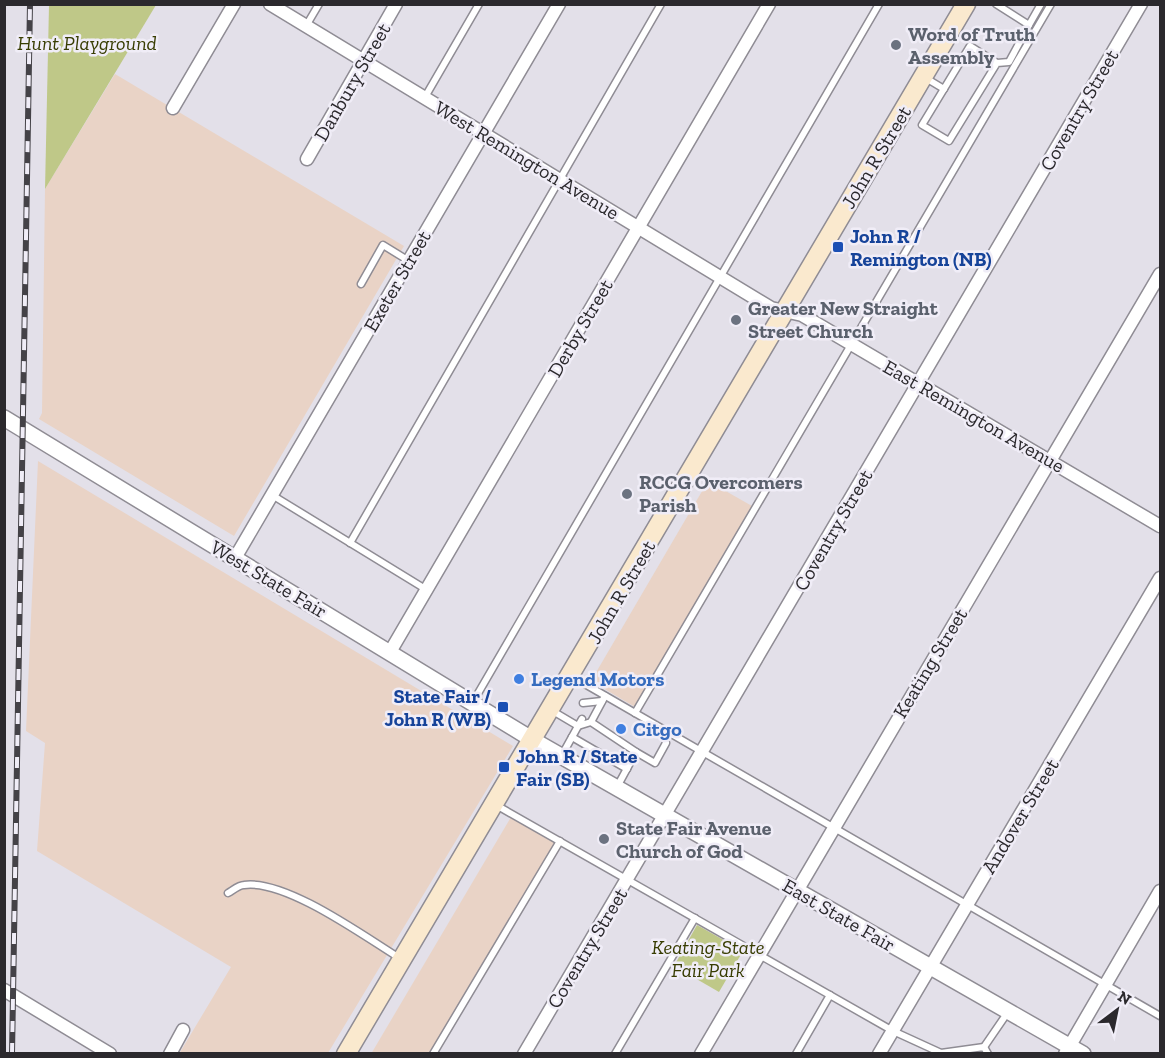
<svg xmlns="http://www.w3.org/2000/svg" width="1165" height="1058" font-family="'Zilla Slab',serif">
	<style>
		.industrial { fill: #e9d3c6 }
		.green { fill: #bfc888 }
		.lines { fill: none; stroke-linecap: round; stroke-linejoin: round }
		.service-casing { stroke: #8f8c94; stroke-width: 9 }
		.minor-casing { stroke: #8f8c94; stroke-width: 15 }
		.tertiary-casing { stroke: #8f8c94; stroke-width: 18 }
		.secondary-casing { stroke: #8f8c94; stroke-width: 21 }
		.service { stroke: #fff; stroke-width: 6 }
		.minor { stroke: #fff; stroke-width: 12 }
		.tertiary { stroke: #fff; stroke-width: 15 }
		.secondary { stroke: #fae9ce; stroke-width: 18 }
		.rail-casing { stroke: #444247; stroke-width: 6 }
		.rail { stroke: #f0edf7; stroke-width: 4; stroke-dasharray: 11; stroke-linecap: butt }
		.worship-dot { fill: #6b7280; stroke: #f0edf7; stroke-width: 2 }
		.transit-dot { fill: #1a4fb4; stroke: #f0edf7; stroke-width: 2 }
		.shop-dot { fill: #3f7fe0; stroke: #f0edf7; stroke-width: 2 }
		.labels { text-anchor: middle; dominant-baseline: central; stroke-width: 5; stroke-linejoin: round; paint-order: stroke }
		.worship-label { font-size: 20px; font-weight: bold; fill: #5b616d; stroke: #f0edf7; text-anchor: start }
		.park-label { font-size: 20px; font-style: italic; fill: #383d02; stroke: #f0edf7 }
		.street-label { font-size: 20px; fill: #2b292d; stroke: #f0edf7 }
		.transit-label { font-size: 20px; font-weight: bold; fill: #164399; stroke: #f0edf7; text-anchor: start }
		.shop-label { font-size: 20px; font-weight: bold; fill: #366cbe; stroke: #f0edf7; text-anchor: start }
	</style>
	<rect width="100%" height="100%" fill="#e3e0e9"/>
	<!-- industrial -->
	<g class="industrial">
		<polygon points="115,74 404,246 234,536 39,419 42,413 45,189"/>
		<polygon points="38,461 513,746 328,1053 179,1054 231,967 37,851 45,743 26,731"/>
		<polygon points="708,481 752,506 635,707 591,681"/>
		<polygon points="511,817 555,843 430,1053 371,1054"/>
	</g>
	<!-- green -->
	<g class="green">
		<polygon points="49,5 156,5 45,189"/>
		<polygon points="697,925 743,951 719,992 674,966"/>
	</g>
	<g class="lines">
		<!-- service casing -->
		<g class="service-casing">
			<g id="service">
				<polyline points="996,4 1029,25 1041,4"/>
				<polyline points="306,26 319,4"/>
				<polyline points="997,63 949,141 922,125 970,46 997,63 1009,62 1029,25"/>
				<polyline points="924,77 944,89"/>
				<polyline points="425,97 479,4"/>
				<polyline points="361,284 383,245 409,261"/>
				<polyline points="272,495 427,590"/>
				<polyline points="350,543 661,4"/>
				<polyline points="571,676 1160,1016"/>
				<polyline points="473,702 879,4"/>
				<polyline points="583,703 602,701"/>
				<polyline points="551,710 578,726 591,722 605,696"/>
				<polyline points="635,713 1051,4"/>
				<polyline points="591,722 636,752"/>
				<polyline points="572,737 627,769"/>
				<polyline points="562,755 582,719"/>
				<polyline points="617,787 636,752 655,763 666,743"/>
				<polyline points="496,805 893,1031 941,1053 984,1047 988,1054"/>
				<path d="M228,893C233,890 239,885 244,885C286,879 365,937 401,959"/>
				<polyline points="984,1047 1008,1012"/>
				<polyline points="433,1054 560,841"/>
				<polyline points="615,1054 695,918"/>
				<polyline points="796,1054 830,995"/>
			</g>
		</g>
		<!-- minor casing -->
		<g class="minor-casing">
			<g id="minor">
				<polyline points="270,4 771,308 802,315 1160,526"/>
				<polyline points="173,108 234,4"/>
				<polyline points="307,159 396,4"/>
				<polyline points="235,558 559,4"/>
				<polyline points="390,652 769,4"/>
				<polyline points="4,990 110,1054"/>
				<polyline points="170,1054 183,1030"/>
				<polyline points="524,1054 1141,4"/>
				<polyline points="701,1054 1160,274"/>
				<polyline points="879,1054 1160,578"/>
				<polyline points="1065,1054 1160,891"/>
			</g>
		</g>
		<!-- tertiary casing -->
		<g class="tertiary-casing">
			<polyline id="tertiary" points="4,418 533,740 1083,1054"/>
		</g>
		<!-- secondary casing -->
		<g class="secondary-casing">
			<polyline id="secondary" points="346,1054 966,4"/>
		</g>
		<!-- service -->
		<use href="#service" class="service"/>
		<!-- minor -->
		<use href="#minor" class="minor"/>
		<!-- tertiary -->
		<use href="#tertiary" class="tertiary"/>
		<!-- secondary -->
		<use href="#secondary" class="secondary"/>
		<!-- rail casing -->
		<g class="rail-casing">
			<polyline id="rail" points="12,1054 30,4"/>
		</g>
		<!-- rail -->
		<use href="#rail" class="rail"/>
	</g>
	<!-- markers -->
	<g class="worship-dot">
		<circle cx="896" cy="45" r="6"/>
		<circle cx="736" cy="320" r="6"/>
		<circle cx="627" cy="494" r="6"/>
		<circle cx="604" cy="839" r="6"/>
	</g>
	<g class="transit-dot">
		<rect x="832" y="241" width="12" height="12" rx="3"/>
		<rect x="497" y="701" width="12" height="12" rx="3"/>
		<rect x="498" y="761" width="12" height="12" rx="3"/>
	</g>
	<g class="shop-dot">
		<circle cx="519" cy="679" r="6"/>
		<circle cx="621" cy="729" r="6"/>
	</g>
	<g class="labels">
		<!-- worship labels -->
		<g class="worship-label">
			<text x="908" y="34">Word of Truth<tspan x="908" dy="23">Assembly</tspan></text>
			<text x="748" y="308">Greater New Straight<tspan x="748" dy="23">Street Church</tspan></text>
			<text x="639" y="482">RCCG Overcomers<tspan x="639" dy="23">Parish</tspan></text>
			<text x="616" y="828">State Fair Avenue<tspan x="616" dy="23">Church of God</tspan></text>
		</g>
		<!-- park labels -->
		<g class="park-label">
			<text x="87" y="43">Hunt Playground</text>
			<text x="708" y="947">Keating-State<tspan x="708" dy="23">Fair Park</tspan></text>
		</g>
		<!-- street labels -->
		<g class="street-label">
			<text transform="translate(352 82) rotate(-60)">Danbury Street</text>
			<text transform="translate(1079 110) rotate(-60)">Coventry Street</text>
			<text transform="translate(876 157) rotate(-59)">John R Street</text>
			<text transform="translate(527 160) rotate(31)">West Remington Avenue</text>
			<text transform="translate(397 281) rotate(-60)">Exeter Street</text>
			<text transform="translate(580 328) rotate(-60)">Derby Street</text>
			<text transform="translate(974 416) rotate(30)">East Remington Avenue</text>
			<text transform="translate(833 530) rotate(-60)">Coventry Street</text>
			<text transform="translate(269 579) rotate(31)">West State Fair</text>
			<text transform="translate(621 592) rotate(-60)">John R Street</text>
			<text transform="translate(930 663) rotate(-59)">Keating Street</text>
			<text transform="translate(1020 816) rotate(-59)">Andover Street</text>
			<text transform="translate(839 915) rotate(30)">East State Fair</text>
			<text transform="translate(587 948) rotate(-59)">Coventry Street</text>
		</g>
		<!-- transit labels -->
		<g class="transit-label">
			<text x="850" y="236">John R /<tspan x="850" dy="23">Remington (NB)</tspan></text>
			<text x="491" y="696" text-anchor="end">State Fair /<tspan x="491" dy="23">John R (WB)</tspan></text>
			<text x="516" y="756">John R / State<tspan x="516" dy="23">Fair (SB)</tspan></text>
		</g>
		<!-- shop labels -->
		<g class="shop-label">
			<text x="531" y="679">Legend Motors</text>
			<text x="633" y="729">Citgo</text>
		</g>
	</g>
	<!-- border -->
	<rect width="1165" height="1058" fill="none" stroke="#2b292d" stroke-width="12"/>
	<!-- north arrow -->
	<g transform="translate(1117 1010) rotate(32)" stroke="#f0edf7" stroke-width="4.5" paint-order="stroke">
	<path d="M0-4.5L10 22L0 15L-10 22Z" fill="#2b292d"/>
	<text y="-9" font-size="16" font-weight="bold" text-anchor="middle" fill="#2b292d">N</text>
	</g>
</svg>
